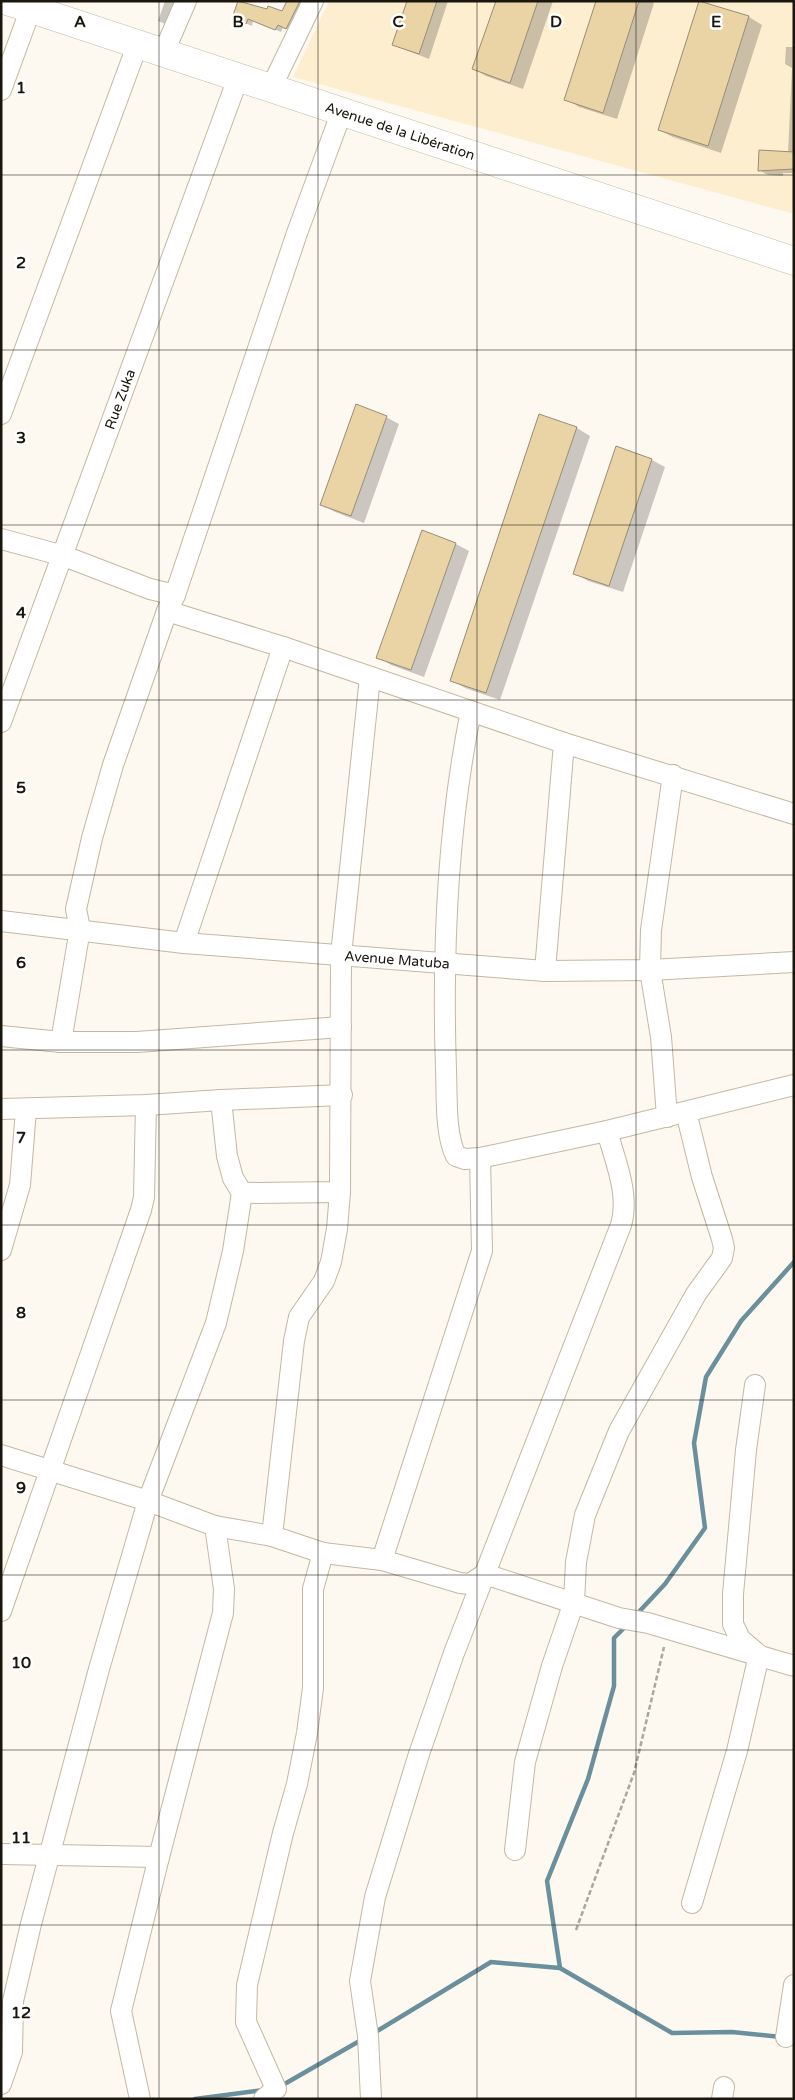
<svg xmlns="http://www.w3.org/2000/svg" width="795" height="2100" font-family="'Varela Round',sans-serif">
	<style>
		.built { fill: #fdeed0 }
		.shadow { fill: #0003 }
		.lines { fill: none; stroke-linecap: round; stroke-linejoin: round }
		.stream { stroke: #6a8f9d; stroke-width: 4.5 }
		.building { fill: #ead4a6; stroke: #978d77 }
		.minor-casing { stroke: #c3b8a2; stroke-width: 22 }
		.highway-casing { stroke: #c3b8a2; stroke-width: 29 }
		.path { stroke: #aba79e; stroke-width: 2.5; stroke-dasharray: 5 2.5; stroke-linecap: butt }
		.minor { stroke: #fff; stroke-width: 20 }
		.highway { stroke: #fff; stroke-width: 28 }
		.grid { fill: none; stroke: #1a160e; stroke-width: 1; stroke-opacity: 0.55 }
		.labels { text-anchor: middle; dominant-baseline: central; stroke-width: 5; stroke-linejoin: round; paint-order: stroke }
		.street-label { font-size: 14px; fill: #1a160e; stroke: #fff }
		.grid-label { font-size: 16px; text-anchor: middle; font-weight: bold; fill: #1a160e; stroke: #fff; stroke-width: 5; stroke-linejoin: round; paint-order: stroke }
	</style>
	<rect width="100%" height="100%" fill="#fef9f0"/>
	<!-- built -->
	<polygon class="built" points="329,1 794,1 794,214 293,77"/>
	<!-- shadow -->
	<g class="shadow">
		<polygon points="165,1 180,1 170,26 158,21"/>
		<polygon points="288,1 306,1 292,31 283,27 281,32 253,21 252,26 233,18 267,11 283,13"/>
		<polygon points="408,1 448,1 429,59 393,45"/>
		<polygon points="497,1 553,1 523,89 486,76 474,69"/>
		<polygon points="598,1 650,1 654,3 617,119 579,107 566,99"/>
		<polygon points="701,1 749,17 762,25 721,153 673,137 659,130"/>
		<polygon points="786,47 794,47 794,173 783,173 783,176 768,175 759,170 788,153 792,68 785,64"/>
		<polygon points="539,416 577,428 590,436 500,700 465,688 451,680"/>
		<polygon points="386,417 399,424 364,523 335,512 321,504"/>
		<polygon points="617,448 652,460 665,467 623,592 588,581 575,573"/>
		<polygon points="423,532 456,544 469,551 424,677 391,665 378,657"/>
	</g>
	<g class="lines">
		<!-- stream -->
		<g class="stream">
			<polyline points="636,1615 665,1584 705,1528 694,1443 706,1377 741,1321 794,1262"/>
			<polyline points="560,1968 547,1881 588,1779 614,1686 614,1638 626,1626"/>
			<polyline points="374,2033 491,1962 560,1968 672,2033 732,2032 781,2037"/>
			<polyline points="281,2086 363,2039"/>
			<polyline points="195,2099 264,2090"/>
		</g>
	</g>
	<!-- building -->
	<g class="building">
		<polygon points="238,1 267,9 268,6 282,11 287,1 300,1 286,29 278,25 275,30 248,19 246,24 232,18"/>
		<polygon points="407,1 437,1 419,54 392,45"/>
		<polygon points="496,1 538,1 510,83 472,69"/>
		<polygon points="596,1 639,1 603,113 564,100"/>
		<polygon points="699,1 749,16 708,146 658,130"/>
		<polygon points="759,150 794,152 794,169 758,171"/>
		<polygon points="356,404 387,416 351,516 320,505"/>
		<polygon points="539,414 577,427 486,693 450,681"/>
		<polygon points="616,446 652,459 609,586 573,574"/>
		<polygon points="422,530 456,543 411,670 376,658"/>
	</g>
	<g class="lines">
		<!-- minor casing -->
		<g class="minor-casing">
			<g id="minor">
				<polyline points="163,54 186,1"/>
				<polyline points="271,88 313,1"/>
				<polyline points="1,90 31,8"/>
				<polyline points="1,414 137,46"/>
				<polyline points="1,539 64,556 150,589 175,595"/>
				<polyline points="167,611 283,647 564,743 794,814"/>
				<path d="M471,711C447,829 442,950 446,1070C447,1095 445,1135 456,1156L465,1159L480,1158L607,1131L794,1085"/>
				<path id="s1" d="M1,722L238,78"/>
				<path id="s2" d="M1,921L184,943L545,971L650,970L794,962"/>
				<polyline points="184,943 283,647"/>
				<polyline points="545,971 564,743"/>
				<polyline points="1,1036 61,1042 137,1042 341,1027"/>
				<polyline points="61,1042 80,929 76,909 92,838 113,765 167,611 175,595 297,233 342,111"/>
				<polyline points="1,1109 146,1105 221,1100 342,1095"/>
				<polyline points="667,1117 661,1037 650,970 651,930 673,775"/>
				<polyline points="242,1193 340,1192 341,955 370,677"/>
				<polyline points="1,1250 20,1185 26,1110"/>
				<polyline points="1,1455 148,1501 215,1526 272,1536 323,1553 382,1560 460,1583 470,1584 485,1574 619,1618 648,1623 794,1666"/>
				<polyline points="272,1536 294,1341 299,1317 324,1281 331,1262 337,1229 340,1192"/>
				<polyline points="382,1560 482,1251 480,1158"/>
				<polyline points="1,1611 141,1210 144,1197 146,1105"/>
				<polyline points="515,1850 525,1762 552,1666 574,1602 576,1562 585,1515 619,1431 696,1294 722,1258 724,1248 722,1239 702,1177 686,1112"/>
				<polyline points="1,1854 159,1857"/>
				<polyline points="692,1903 737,1751 759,1655 740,1639 733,1624 733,1594 746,1450 755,1385"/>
				<polyline points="786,2037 794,1985"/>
				<polyline points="1,2084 12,2052 13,2001 31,1924 99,1669 148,1501 216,1323 233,1251 242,1193 233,1178 227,1156 221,1100"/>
				<polyline points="140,2099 121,2011 159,1857 223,1613 224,1589 215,1526"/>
				<polyline points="264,2099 276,2089 246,2022 247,1985 283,1833 297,1784 307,1733 313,1688 313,1589 323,1553"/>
				<path d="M371,2099L368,2036L360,1981L375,1897L419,1754L454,1653L621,1225C630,1194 615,1161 607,1131"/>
				<polyline points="722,2099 724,2087"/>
			</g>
		</g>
		<!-- highway casing -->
		<g class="highway-casing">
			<g id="highway">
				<path id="s3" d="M7,1L794,261"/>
			</g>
		</g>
		<!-- path -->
		<polyline class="path" points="576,1930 634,1773 664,1647"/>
		<!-- minor -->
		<use href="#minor" class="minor"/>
		<!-- highway -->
		<use href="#highway" class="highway"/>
	</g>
	<!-- grid -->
	<path class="grid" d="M159,1V2099M318,1V2099M477,1V2099M636,1V2099M1,175H794M1,350H794M1,525H794M1,700H794M1,875H794M1,1050H794M1,1225H794M1,1400H794M1,1575H794M1,1750H794M1,1925H794"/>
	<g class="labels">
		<!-- street labels -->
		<g class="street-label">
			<text stroke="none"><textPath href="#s3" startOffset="414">Avenue de la Libération</textPath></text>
			<text stroke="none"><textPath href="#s1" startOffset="344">Rue Zuka</textPath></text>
			<text stroke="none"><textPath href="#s2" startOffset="398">Avenue Matuba</textPath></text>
		</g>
	</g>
	<g class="grid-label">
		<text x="80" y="27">A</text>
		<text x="238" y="27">B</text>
		<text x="398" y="27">C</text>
		<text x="556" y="27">D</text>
		<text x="716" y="27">E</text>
		<text x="21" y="93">1</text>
		<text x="21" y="268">2</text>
		<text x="21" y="443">3</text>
		<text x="21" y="618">4</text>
		<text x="21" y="793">5</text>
		<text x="21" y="968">6</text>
		<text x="21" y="1143">7</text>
		<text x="21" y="1318">8</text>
		<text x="21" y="1493">9</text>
		<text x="21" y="1668">10</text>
		<text x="21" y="1843">11</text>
		<text x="21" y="2018">12</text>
	</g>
	<!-- border -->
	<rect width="795" height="2100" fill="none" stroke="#1a160e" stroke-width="5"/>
</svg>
